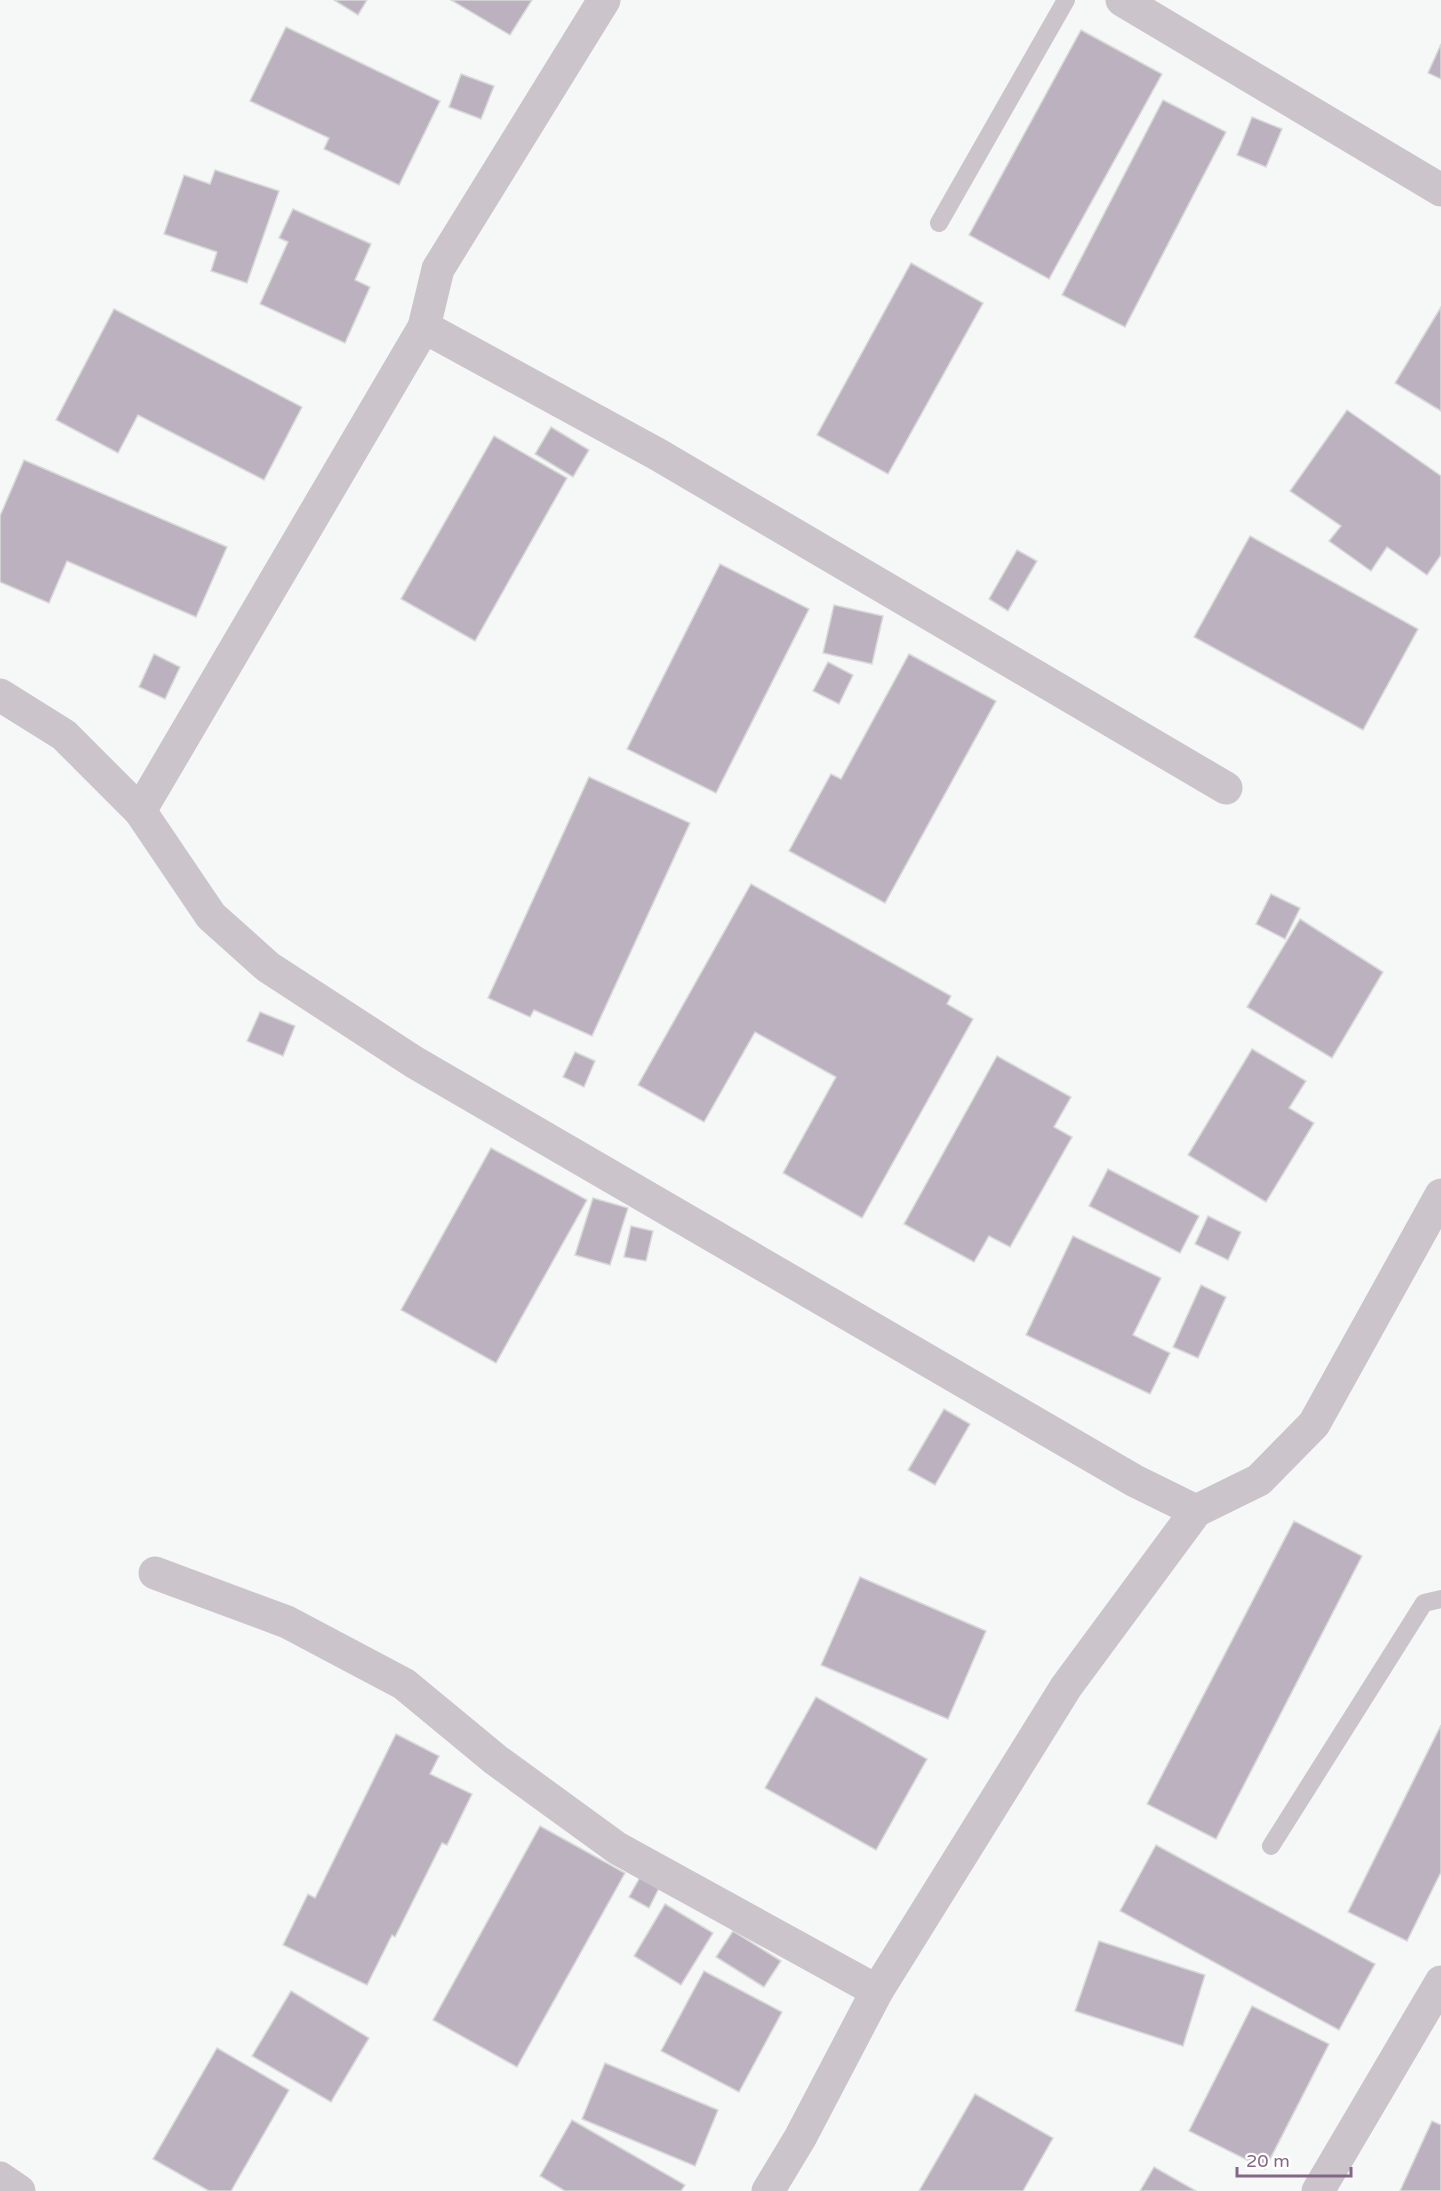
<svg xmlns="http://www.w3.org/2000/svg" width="1441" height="2191" font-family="'Varela Round',sans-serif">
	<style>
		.building { fill: #bcb1be; stroke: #d8dad9; stroke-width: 1.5 }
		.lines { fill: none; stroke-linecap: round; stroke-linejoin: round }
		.service { stroke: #cbc4cb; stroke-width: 18 }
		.minor { stroke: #cbc4cb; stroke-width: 33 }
	</style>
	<rect width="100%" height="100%" fill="#f6f8f7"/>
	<!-- building -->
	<g class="building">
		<polygon points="334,0 367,0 358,15"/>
		<polygon points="451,0 532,0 510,35"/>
		<polygon points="286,27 440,101 399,185 324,149 329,138 250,101"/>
		<polygon points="1081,30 1162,74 1049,279 969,235"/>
		<polygon points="1441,44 1441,79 1428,73"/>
		<polygon points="461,74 494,86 481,119 449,107"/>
		<polygon points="1163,100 1226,132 1125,327 1062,295"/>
		<polygon points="1252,117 1282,129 1266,167 1237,155"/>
		<polygon points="215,170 279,191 247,283 211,271 217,252 164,234 184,175 210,184"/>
		<polygon points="293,209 371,244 355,280 370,287 345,343 260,304 288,242 279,238"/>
		<polygon points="911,263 983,303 888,474 817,435"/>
		<polygon points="1441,307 1441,411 1395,383"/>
		<polygon points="114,309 302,407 264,480 138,415 118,453 56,420"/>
		<polygon points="1347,410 1441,476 1441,555 1427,575 1387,547 1371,571 1329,541 1341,526 1290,491"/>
		<polygon points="551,427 589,450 573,477 535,454"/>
		<polygon points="494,436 567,478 475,641 401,599"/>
		<polygon points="24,460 227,547 196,617 67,561 49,603 0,582 0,516"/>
		<polygon points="1250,536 1418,629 1363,730 1194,637"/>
		<polygon points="1017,550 1037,561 1008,611 989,599"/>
		<polygon points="720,564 809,609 716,793 627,749"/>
		<polygon points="834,605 883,616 872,664 823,653"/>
		<polygon points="154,654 180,667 165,699 139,687"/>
		<polygon points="909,654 996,701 885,903 789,851 831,774 841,779"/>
		<polygon points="828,662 853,675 839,704 813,691"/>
		<polygon points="589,777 690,823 592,1036 534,1010 530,1017 488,998"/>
		<polygon points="751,884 951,996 947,1004 973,1019 862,1218 783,1173 836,1077 755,1032 704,1122 638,1085"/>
		<polygon points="1271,894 1300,908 1285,939 1256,924"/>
		<polygon points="1300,919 1383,972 1332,1058 1247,1007"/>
		<polygon points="260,1012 295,1026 283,1056 247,1041"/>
		<polygon points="1252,1049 1306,1081 1289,1108 1314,1123 1266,1202 1188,1155"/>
		<polygon points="575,1052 595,1061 584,1087 563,1077"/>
		<polygon points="997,1056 1071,1097 1054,1127 1072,1137 1010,1247 989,1236 974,1262 904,1224"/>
		<polygon points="491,1148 587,1200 496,1363 401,1310"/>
		<polygon points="1108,1169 1199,1216 1180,1253 1089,1206"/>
		<polygon points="593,1198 628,1208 610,1265 575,1255"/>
		<polygon points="1208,1216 1241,1232 1228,1260 1195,1244"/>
		<polygon points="631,1226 653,1231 646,1261 624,1257"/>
		<polygon points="1073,1236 1161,1278 1133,1335 1170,1353 1150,1394 1026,1335"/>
		<polygon points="1201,1285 1226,1297 1198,1358 1173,1347"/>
		<polygon points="944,1409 970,1424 935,1485 908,1470"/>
		<polygon points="1294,1521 1362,1556 1216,1839 1147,1804"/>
		<polygon points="860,1577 986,1631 948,1719 821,1665"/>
		<polygon points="816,1697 927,1759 876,1850 765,1788"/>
		<polygon points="1441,1725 1441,1872 1407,1941 1348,1912"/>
		<polygon points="396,1734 439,1756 430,1774 472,1794 447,1845 442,1843 395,1937 392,1935 367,1985 283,1945 308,1894 315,1898"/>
		<polygon points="540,1826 625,1873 517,2067 433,2020"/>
		<polygon points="1156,1845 1375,1964 1339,2030 1120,1911"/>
		<polygon points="643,1872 662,1882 649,1908 629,1897"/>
		<polygon points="665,1904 713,1933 681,1985 634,1956"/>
		<polygon points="733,1931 781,1961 764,1987 716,1957"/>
		<polygon points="1099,1941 1205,1975 1183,2046 1075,2011"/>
		<polygon points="704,1971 782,2012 739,2092 661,2051"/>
		<polygon points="291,1991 369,2038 331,2102 252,2056"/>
		<polygon points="1252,2006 1329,2044 1265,2169 1189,2131"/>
		<polygon points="217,2048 289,2090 231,2191 209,2191 153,2159"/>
		<polygon points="605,2063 718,2110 695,2166 582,2119"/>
		<polygon points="975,2094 1053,2138 1023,2191 919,2191"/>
		<polygon points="572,2120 685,2185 681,2191 565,2191 540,2176"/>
		<polygon points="1432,2121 1441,2125 1441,2191 1400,2191"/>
		<polygon points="1154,2167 1196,2191 1140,2191"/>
	</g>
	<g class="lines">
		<!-- service -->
		<g class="service">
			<polyline points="939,223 1066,0"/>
			<polyline points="1271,1846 1424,1603 1441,1599"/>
		</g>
		<!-- minor -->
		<g class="minor">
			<polyline points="604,0 438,269 424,327 657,454 1226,788"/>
			<polyline points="1122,0 1441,190"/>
			<polyline points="0,695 64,735 140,811 211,916 268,967 414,1062 1135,1481 1196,1511"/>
			<polyline points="140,811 424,327"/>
			<polyline points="155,1573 287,1622 404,1684 496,1760 617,1848 877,1991"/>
			<polyline points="0,2178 19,2191"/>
			<polyline points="768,2191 800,2138 877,1991 1066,1687 1196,1511 1259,1480 1314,1424 1441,1195"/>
			<polyline points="1318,2191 1441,1982"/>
		</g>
	</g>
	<!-- scale -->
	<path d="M1237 2167v9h114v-9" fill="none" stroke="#846786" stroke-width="3"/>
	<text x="1246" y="2167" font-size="18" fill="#846786" stroke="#ffffff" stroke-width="4.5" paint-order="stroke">20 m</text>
</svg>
